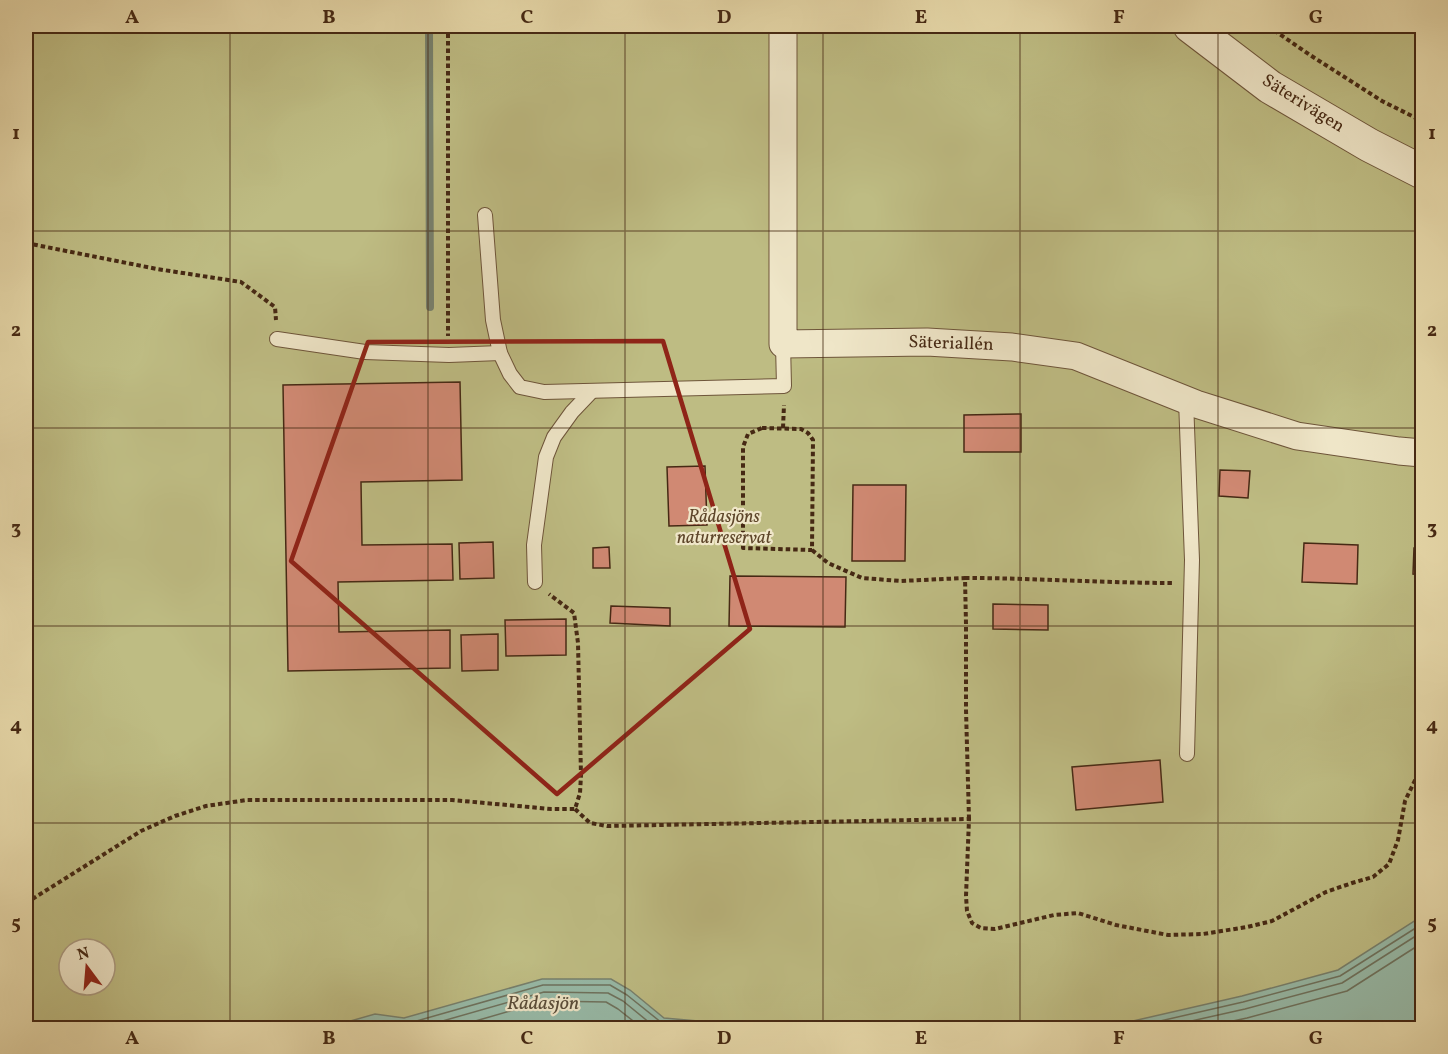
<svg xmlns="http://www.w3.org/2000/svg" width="1448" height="1054" font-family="Vollkorn,serif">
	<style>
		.green { fill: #bebc83; stroke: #82724c; stroke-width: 1.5; fill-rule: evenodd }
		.water { fill: #97baa8; stroke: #77806d; stroke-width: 1.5 }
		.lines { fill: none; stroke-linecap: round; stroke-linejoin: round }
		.shore { stroke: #6e725e; stroke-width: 1.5 }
		.stream { stroke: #77806d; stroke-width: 8 }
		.building { fill: #d08973; stroke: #462914; stroke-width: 1.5 }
		.service-casing { stroke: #6e553a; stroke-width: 16 }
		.minor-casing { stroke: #6e553a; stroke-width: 29 }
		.tertiary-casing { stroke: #6e553a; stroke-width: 35 }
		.path { stroke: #462914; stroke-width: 4; stroke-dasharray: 4.5 3; stroke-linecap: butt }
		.service { stroke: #efe6c8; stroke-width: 14 }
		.minor { stroke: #efe6c8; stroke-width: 27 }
		.tertiary { stroke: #efe6c8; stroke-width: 33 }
		.marked { fill: none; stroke: #8f2418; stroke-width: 4.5; stroke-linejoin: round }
		.grid { fill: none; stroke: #462914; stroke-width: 1.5; stroke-opacity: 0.55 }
		.labels { text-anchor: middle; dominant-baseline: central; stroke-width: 4.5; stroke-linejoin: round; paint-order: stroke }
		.street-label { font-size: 18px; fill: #462914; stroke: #efe6c8 }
		.park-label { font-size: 18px; font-style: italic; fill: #5e462a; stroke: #efe6c8 }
		.water-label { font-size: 20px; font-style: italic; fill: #5a4d39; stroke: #efe6c8 }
		.neatline { fill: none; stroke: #462914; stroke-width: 2 }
		.grid-label { font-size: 20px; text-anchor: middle; font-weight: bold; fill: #462914 }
	</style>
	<rect width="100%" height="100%" fill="#e7d9aa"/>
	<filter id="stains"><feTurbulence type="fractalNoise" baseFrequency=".00333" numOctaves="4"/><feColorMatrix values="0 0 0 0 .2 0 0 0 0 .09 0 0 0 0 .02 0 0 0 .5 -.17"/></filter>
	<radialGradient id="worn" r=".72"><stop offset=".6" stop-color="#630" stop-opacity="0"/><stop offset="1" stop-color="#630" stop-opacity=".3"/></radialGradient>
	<!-- green -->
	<path class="green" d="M26,26H1422V1028H26ZM69,949H105V985H69Z"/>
	<!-- water -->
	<g class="water">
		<polygon points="1422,916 1422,1028 990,1028 1059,1026 1133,1021 1242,996 1338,970"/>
		<polygon points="542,979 611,979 630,990 664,1018 755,1026 760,1028 326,1028 375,1014 404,1018"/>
	</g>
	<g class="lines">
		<!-- shore -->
		<g class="shore">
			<polyline points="348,1028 375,1021 406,1024 543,985 610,985 627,995 662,1023 714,1028"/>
			<polyline points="418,1028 544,992 608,993 623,1001 656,1028"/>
			<polyline points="451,1028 545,1001 606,1002 618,1009 642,1028"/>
			<polyline points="1110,1028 1134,1027 1243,1002 1340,976 1422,924"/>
			<polyline points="1160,1028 1245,1009 1342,983 1422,932"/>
			<polyline points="1200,1028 1247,1018 1347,991 1422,943"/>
		</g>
		<!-- stream -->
		<polyline class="stream" points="429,26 430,307"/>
	</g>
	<!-- building -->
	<g class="building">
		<polygon points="460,382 462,480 361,482 362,545 452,544 453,580 338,582 339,632 450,630 450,668 288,671 283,385"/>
		<polygon points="1021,414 1021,452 964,452 964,415"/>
		<polygon points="705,466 707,525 669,526 667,467"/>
		<polygon points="1220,470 1250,471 1248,498 1219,496"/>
		<polygon points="853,485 906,485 905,561 852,561"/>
		<polygon points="493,542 494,578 460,579 459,543"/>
		<polygon points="1304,543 1358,545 1357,584 1302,582"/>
		<polygon points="609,547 610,568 593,568 593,548"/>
		<polygon points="1414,548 1422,548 1422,575 1413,574"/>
		<polygon points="730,576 846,577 845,627 729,626"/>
		<polygon points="993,604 1048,605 1048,630 993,629"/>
		<polygon points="611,606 670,608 670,626 610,623"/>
		<polygon points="566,619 566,655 506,656 505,620"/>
		<polygon points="498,634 498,670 462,671 461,635"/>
		<polygon points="1160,760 1163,802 1076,810 1072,767"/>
	</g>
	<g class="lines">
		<!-- service casing -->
		<g class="service-casing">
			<g id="service">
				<polyline points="485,215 493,320 500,353 510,374 520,387 544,392 784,386 783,344"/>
				<polyline points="277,339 365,352 449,355 500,353"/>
				<polyline points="1186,400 1192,560 1187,754"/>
				<polyline points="535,582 534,545 546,457 554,437 572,412 592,391"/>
			</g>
		</g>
		<!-- minor casing -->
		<g class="minor-casing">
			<polyline id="minor" points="783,26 783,344 927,342 1012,347 1076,356 1196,404 1297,436 1399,451 1422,453"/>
		</g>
		<!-- tertiary casing -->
		<g class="tertiary-casing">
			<polyline id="tertiary" points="1190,26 1270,87 1369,145 1422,172"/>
		</g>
		<!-- path -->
		<g class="path">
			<polyline points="448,26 448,336"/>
			<polyline points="1268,26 1310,55 1382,101 1422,121"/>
			<polyline points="26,243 157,269 241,282 275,307 276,320"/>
			<polygon points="762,428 801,429 808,433 813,440 812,550 743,548 743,447 748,434"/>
			<polyline points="783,428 784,405"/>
			<polyline points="812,550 828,563 862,578 901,581 965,578 966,624 966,710 969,819"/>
			<path d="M965,578C1034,578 1104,583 1174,583"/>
			<polyline points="575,809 590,823 607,826 969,819 966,896 967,911 972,923 981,928 995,929 1054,915 1078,913 1116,925 1168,935 1203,934 1247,927 1272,921 1326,892 1352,883 1373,877 1389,864 1398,840 1405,801 1422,766"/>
			<polyline points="26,903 141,831 175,816 206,806 247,800 452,800 551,809 575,809 580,793 581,775 578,643 574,613 549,594"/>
		</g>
		<!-- service -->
		<use href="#service" class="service"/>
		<!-- minor -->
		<use href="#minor" class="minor"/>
		<!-- tertiary -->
		<use href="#tertiary" class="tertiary"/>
	</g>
	<!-- marked area -->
	<path class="marked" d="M663,341L750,629L557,794L291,561L368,342Z"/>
	<!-- grid -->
	<path class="grid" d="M230,26V1028M428,26V1028M625,26V1028M823,26V1028M1020,26V1028M1218,26V1028M26,231H1422M26,428H1422M26,626H1422M26,823H1422"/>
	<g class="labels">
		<!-- street labels -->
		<g class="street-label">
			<text transform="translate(1303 104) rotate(32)">Säterivägen</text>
			<text transform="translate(951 344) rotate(2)">Säteriallén</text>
		</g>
		<!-- park labels -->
		<g class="park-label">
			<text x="724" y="517">Rådasjöns<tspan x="724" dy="21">naturreservat</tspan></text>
		</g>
		<!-- water labels -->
		<g class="water-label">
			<text x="543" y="1004">Rådasjön</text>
		</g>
	</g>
	<!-- margin -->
	<rect width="1448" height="1054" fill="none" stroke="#e7d9aa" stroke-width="66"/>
	<!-- north arrow -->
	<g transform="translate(87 967) rotate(344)"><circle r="28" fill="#efe6c8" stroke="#ab9a80" stroke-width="1.5"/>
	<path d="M0-4.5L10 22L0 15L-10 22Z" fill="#8f2418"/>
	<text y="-9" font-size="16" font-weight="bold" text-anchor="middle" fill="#462914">N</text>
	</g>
	<rect x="33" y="33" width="1382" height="988" class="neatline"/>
	<g class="grid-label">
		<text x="132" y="23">A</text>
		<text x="329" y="23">B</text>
		<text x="527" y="23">C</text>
		<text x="724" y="23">D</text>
		<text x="921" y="23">E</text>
		<text x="1119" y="23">F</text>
		<text x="1316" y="23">G</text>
		<text x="16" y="139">1</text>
		<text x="1432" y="139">1</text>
		<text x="16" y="336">2</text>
		<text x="1432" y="336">2</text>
		<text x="16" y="534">3</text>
		<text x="1432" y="534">3</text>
		<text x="16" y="731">4</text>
		<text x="1432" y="731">4</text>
		<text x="16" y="929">5</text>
		<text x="1432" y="929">5</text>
		<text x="132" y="1044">A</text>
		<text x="329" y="1044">B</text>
		<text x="527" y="1044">C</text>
		<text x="724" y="1044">D</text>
		<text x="921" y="1044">E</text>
		<text x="1119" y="1044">F</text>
		<text x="1316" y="1044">G</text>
	</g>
	<rect width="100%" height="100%" filter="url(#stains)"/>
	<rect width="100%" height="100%" fill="url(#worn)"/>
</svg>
